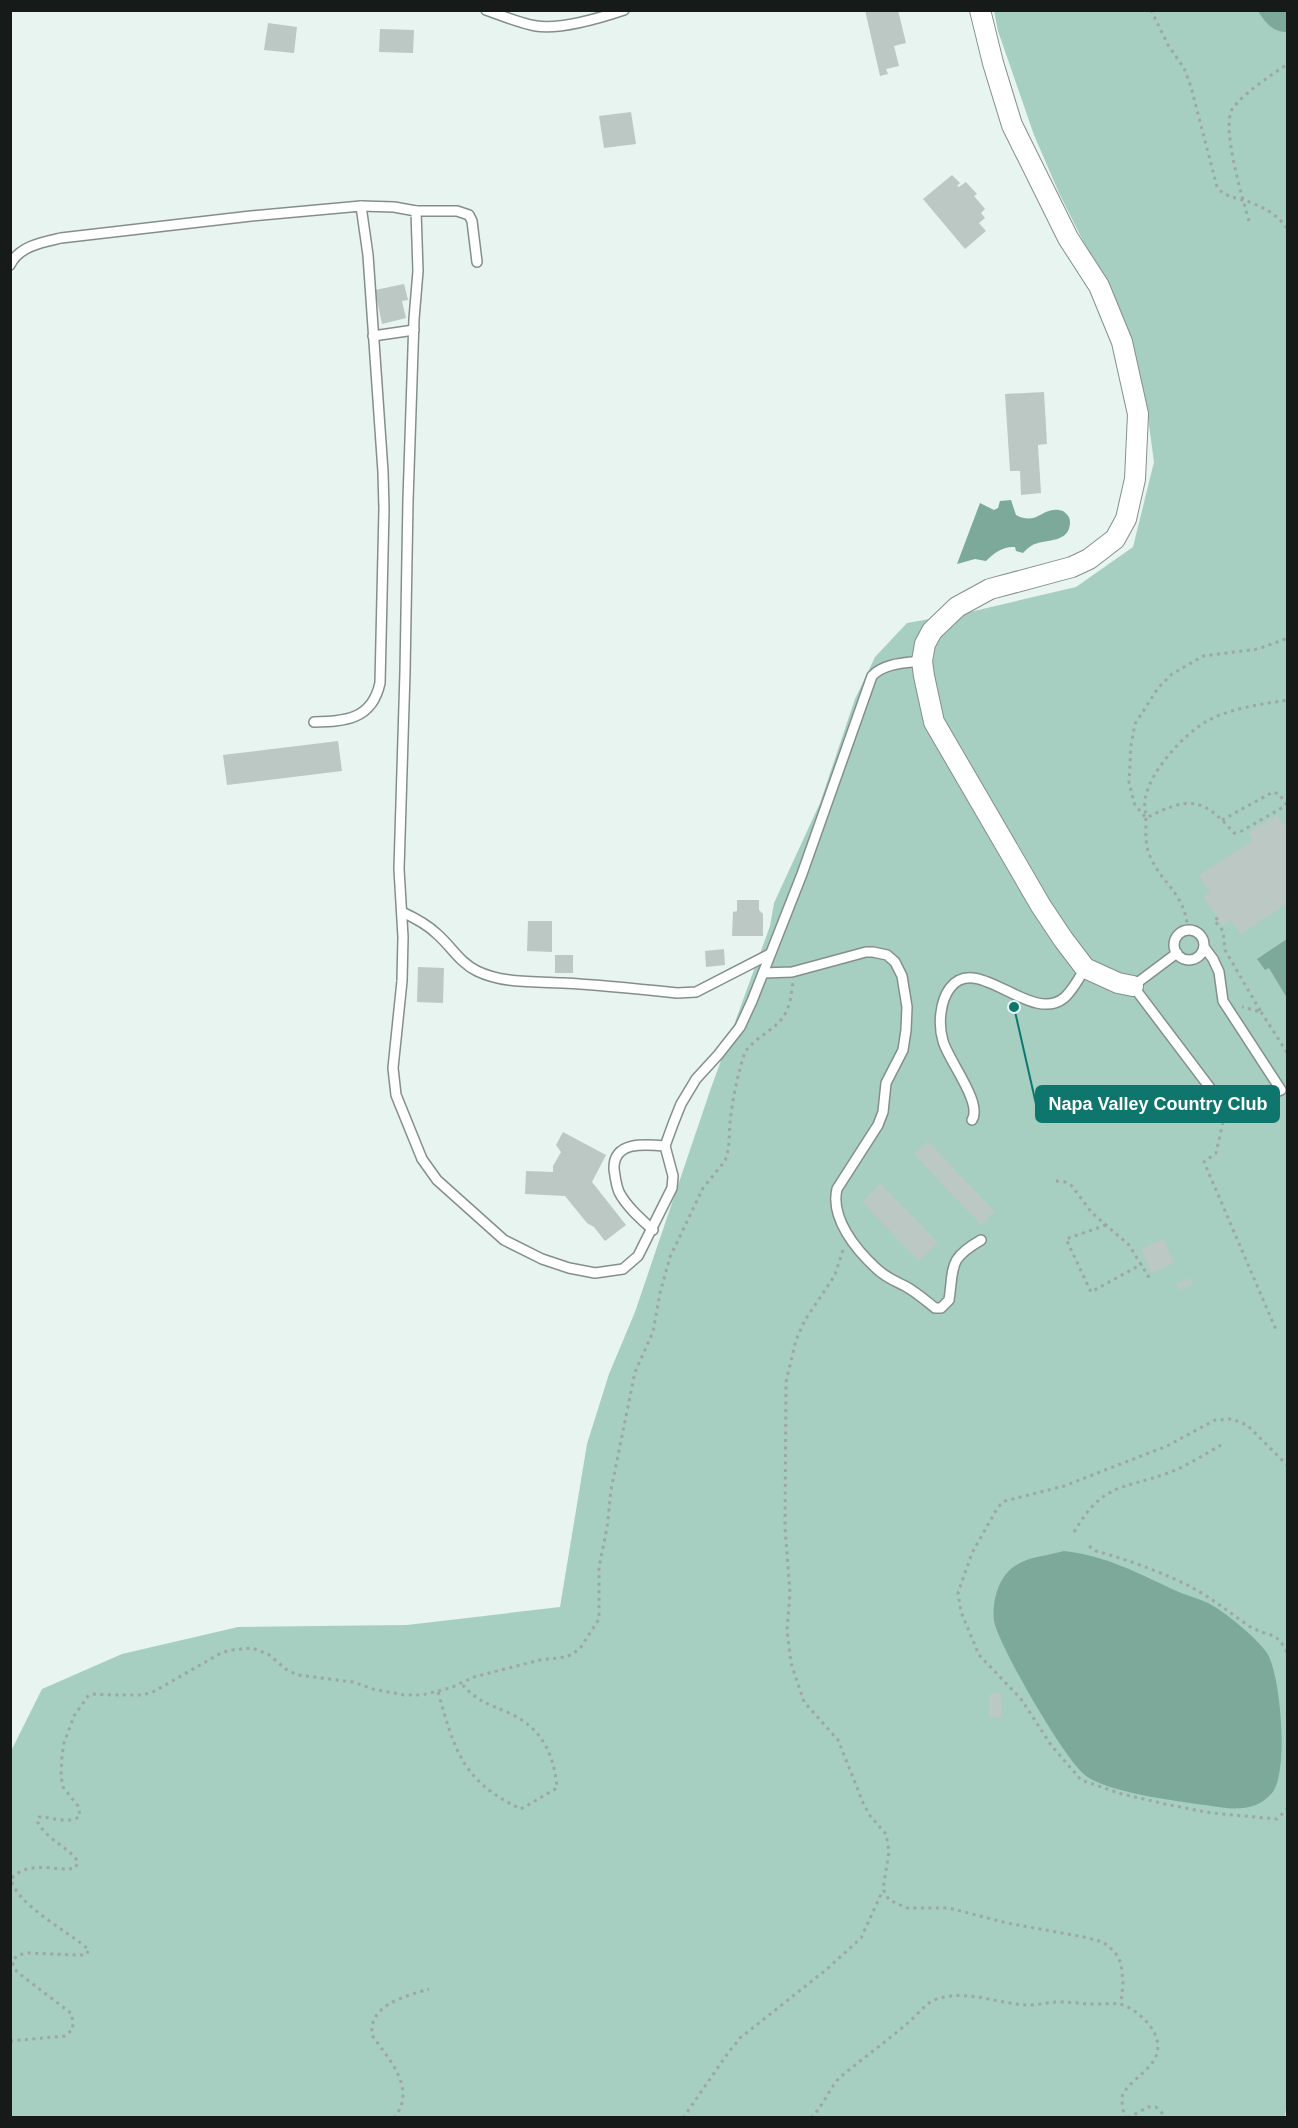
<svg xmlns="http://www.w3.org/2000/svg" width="1298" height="2128" font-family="Helvetica,sans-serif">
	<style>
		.green { fill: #a6cfc2 }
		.water { fill: #7da99b }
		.building { fill: #bcc8c4 }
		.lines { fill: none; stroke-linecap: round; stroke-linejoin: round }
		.lane-casing { stroke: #848f8b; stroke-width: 12 }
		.street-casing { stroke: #848f8b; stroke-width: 22 }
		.path { stroke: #9da7a3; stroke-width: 3; stroke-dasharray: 3 4.5; stroke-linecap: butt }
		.lane { stroke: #fff; stroke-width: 9 }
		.street { stroke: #fff; stroke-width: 20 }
		.leader { fill: none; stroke: #0f766e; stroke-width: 2 }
		.callout-dot { fill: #0f766e; stroke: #e7f4ef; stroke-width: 2 }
		.callout { fill: #0f766e; stroke: #0f766e; stroke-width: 2 }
		.callout-label { font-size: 18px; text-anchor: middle; font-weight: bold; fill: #fff }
	</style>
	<rect width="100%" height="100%" fill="#e7f4ef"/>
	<!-- green -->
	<polygon class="green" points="994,11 1287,11 1288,2091 1285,2117 11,2117 10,1753 42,1689 122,1654 238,1627 407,1625 560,1607 587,1444 609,1374 635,1312 711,1088 770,926 774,903 820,803 855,699 875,657 907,623 974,611 1076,587 1133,547 1154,462 1145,396 1120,315 1059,193 1034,135 998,31"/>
	<!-- water -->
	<g class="water">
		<path d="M1258,11H1287V32C1273,33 1265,22 1258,11Z"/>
		<path d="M1011,500L1016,515C1039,527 1042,504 1063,511C1068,515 1070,517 1070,523C1069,543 1047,539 1035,544C1031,545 1026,550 1023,553L1016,551L1015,547C1003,546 994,553 986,561L975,559L957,564L980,503L994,510L998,508L1000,501Z"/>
		<polygon points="1287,939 1287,998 1269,968 1265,970 1257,959"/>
		<path d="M1064,1551C1104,1555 1138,1573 1174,1590C1185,1595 1197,1598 1208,1603C1224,1611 1257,1638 1267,1653C1281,1675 1289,1773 1272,1793C1258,1810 1237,1810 1218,1807C1185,1802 1111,1794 1086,1776C1065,1761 999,1646 994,1621C992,1606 996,1586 1006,1574C1021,1556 1044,1557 1064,1551Z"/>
	</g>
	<!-- building -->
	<g class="building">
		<polygon points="865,10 898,10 906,43 894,46 899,66 886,69 888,74 880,76"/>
		<polygon points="268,23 297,27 294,53 264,50"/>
		<polygon points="380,29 414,30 413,53 379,52"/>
		<polygon points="631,112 636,144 604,148 599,116"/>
		<polygon points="952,175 960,183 957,186 959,187 966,182 977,194 974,196 985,209 981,213 985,218 979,223 986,231 965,249 923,199"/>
		<polygon points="404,284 408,300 402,301 406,318 382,324 375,290"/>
		<polygon points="1044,392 1047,444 1038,445 1041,493 1021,495 1020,471 1010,471 1005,394"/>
		<polygon points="338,741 342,771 227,785 223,755"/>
		<polygon points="1277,815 1288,829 1288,903 1241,934 1231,920 1223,926 1203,897 1210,892 1199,875 1253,840 1248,833"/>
		<polygon points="737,900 759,900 759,910 763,914 763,936 732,936 733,912 737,911"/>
		<polygon points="528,921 552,921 552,952 527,951"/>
		<polygon points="724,949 725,965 706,967 705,951"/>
		<rect x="555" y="955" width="18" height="18"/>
		<polygon points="418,967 444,968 443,1003 417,1002"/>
		<polygon points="563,1132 606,1155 592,1182 626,1225 605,1241 594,1227 587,1223 565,1196 525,1194 526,1171 553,1172 553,1166 561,1152 556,1145"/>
		<polygon points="928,1141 995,1212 981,1225 914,1154"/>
		<polygon points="881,1184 938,1243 919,1261 862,1202"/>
		<polygon points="1164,1239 1174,1263 1151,1273 1141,1249"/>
		<polygon points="1190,1278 1193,1284 1180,1290 1176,1284"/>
		<polygon points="989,1693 1001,1693 1002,1717 989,1717"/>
	</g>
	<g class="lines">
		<!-- lane casing -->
		<g class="lane-casing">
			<g id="lane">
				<path d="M486,10C503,16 519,23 536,26C561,30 600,18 624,10"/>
				<path d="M361,206L394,207L416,211L418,271L414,319L408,500L405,672L399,869L403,937L402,981L393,1068L396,1095L422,1159L437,1180L504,1240L542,1259L569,1268L595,1273L623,1269L638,1256L672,1188L673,1176L665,1146L673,1124L681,1104L696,1079L718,1055L740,1027L752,1001L802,874L872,676C884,663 905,663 922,661"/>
				<polyline points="416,211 457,211 469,215 472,221 477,262"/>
				<path d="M10,265C19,246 43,242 61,238L251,216L361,206L368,255L383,472L384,509L380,683C372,720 345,721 314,722"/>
				<polyline points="373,336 414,330"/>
				<path d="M402,912C415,918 427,924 437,934C451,946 460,963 477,971C504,984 534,981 563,983C601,985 639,989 677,993L696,992L770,954"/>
				<circle cx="1189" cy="945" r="15"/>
				<polyline points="1177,953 1133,986 1226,1109 1240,1108 1281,1090 1223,1001 1219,972 1213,959 1204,947"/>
				<path d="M763,973L792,972L866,952H873L887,955L895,962L902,976L907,1007L906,1030L903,1050L886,1083L883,1112L878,1125L837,1189C830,1218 856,1250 877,1269C885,1277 895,1281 905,1286C916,1292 925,1300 935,1308H941L949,1300C954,1266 948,1259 981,1240"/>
				<path d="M972,1120C983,1103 948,1060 943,1041C938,1025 940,1001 950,988C977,952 1031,1025 1064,998C1072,991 1080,977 1085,968"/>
				<path d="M653,1230C641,1219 626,1206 619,1192C616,1185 615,1176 614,1169C613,1141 645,1144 665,1146"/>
			</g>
		</g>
		<!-- street casing -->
		<g class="street-casing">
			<polyline id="street" points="980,10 993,63 1012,125 1068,238 1099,286 1122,342 1138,414 1135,479 1126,519 1115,539 1089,559 1072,567 990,589 957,607 932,631 925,644 922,661 924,676 934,722 1041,906 1063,939 1085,968 1118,983 1133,986"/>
		</g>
		<!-- path -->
		<g class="path">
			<path d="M1151,10L1168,45L1184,68L1191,87L1217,187C1224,196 1233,197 1243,200C1260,205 1278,214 1288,230"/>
			<path d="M1249,221C1243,200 1220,124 1233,108C1242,95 1273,73 1288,64"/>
			<path d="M1222,820L1273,792L1279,794L1286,804L1285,806L1240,832L1234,833C1202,796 1188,797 1146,818L1135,805L1133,799L1129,782L1131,745L1135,724L1158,688L1172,674L1203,656L1258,649L1288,638"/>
			<polyline points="1218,918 1214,920 1223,931 1225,950 1261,1012 1242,1007"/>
			<path d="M1188,930C1185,892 1161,884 1149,854C1145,843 1146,833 1146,822C1146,814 1144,806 1145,799C1150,771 1184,734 1207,721C1231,708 1262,704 1288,700"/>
			<polyline points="1261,1012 1288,1054"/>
			<polyline points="1223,1122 1216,1153 1204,1162 1277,1332"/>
			<polyline points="1056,1181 1065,1182 1072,1186 1092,1213 1129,1245 1150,1279"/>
			<polyline points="1106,1225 1066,1239 1091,1292 1142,1264"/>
			<polyline points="843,1250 835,1275 805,1320 796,1340 786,1382 785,1528 790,1593 787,1630 791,1663 804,1702 838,1740 864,1805 871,1817 886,1834 889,1852 883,1889 889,1900 907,1908 949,1908 1007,1923 1084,1937 1103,1942 1115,1952 1121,1963 1123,1982 1121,2004"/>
			<polyline points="1288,1466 1247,1425 1232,1419 1215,1420 1167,1446 1064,1486 1005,1501 998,1507 972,1553 958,1593 961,1612 979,1655 1021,1699 1051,1745 1081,1780 1122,1794 1165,1804 1211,1813 1277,1819 1288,1808"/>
			<path d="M1074,1532C1103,1483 1120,1490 1168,1473C1185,1467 1205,1454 1221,1445"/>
			<path d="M1089,1546L1096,1551C1128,1560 1162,1572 1191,1587C1212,1598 1230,1613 1249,1626C1268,1638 1277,1629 1288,1655"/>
			<path d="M438,1692C455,1751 462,1781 521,1809L557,1788C554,1754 542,1728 509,1713C489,1704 476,1701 461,1683"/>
			<path d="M10,2041L65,2036L73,2029L72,2014L17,1972L13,1964V1960L18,1955L28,1953L77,1955H86L89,1950C70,1932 17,1906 11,1879C25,1862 50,1869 69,1869L75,1868L78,1863C74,1850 47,1841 37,1821L39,1817H42C54,1818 70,1824 80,1816L78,1806L63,1787L61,1776L62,1755L64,1743L74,1716L88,1696L92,1694L112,1695H142L153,1692L221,1653L231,1650L252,1648L268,1654L287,1670L298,1675L353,1682L373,1689L404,1695H422L450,1688L474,1677L540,1660L566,1657L574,1653L581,1647L599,1619V1567L607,1528L611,1490L635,1372L653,1332L660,1293L670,1257L703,1188L725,1161C730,1148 729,1136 730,1123C732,1102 738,1072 745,1052C756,1036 778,1029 786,1012C791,1003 791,993 793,983"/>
			<path d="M394,2118C418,2088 388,2059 372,2035C368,2005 406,1996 429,1989"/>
			<polyline points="683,2118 728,2053 740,2038 827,1969 861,1938 883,1890"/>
			<path d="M811,2118C823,2106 828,2091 839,2078C862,2059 887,2041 910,2021C918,2014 924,2005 934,2000C965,1988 996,2004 1028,2005C1039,2005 1049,2002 1060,2002C1072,2002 1084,2004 1096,2004C1104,2004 1112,2003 1119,2004C1132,2006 1148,2021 1154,2032C1169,2062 1136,2074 1124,2092C1120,2098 1123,2108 1124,2115L1127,2118"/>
			<polyline points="1128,2118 1148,2107 1156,2107 1167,2118"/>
		</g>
		<!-- lane -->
		<use href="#lane" class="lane"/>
		<!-- street -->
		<use href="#street" class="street"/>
	</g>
	<!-- callouts -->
	<path class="leader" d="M1014 1007L1036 1104"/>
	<circle class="callout-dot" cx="1014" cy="1007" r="6"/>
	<rect class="callout" x="1036" y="1086" width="243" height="36" rx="6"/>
	<g class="callout-label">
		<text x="1158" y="1110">Napa Valley Country Club</text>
	</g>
	<!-- border -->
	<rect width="1298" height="2128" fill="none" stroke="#161a18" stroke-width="24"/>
</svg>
